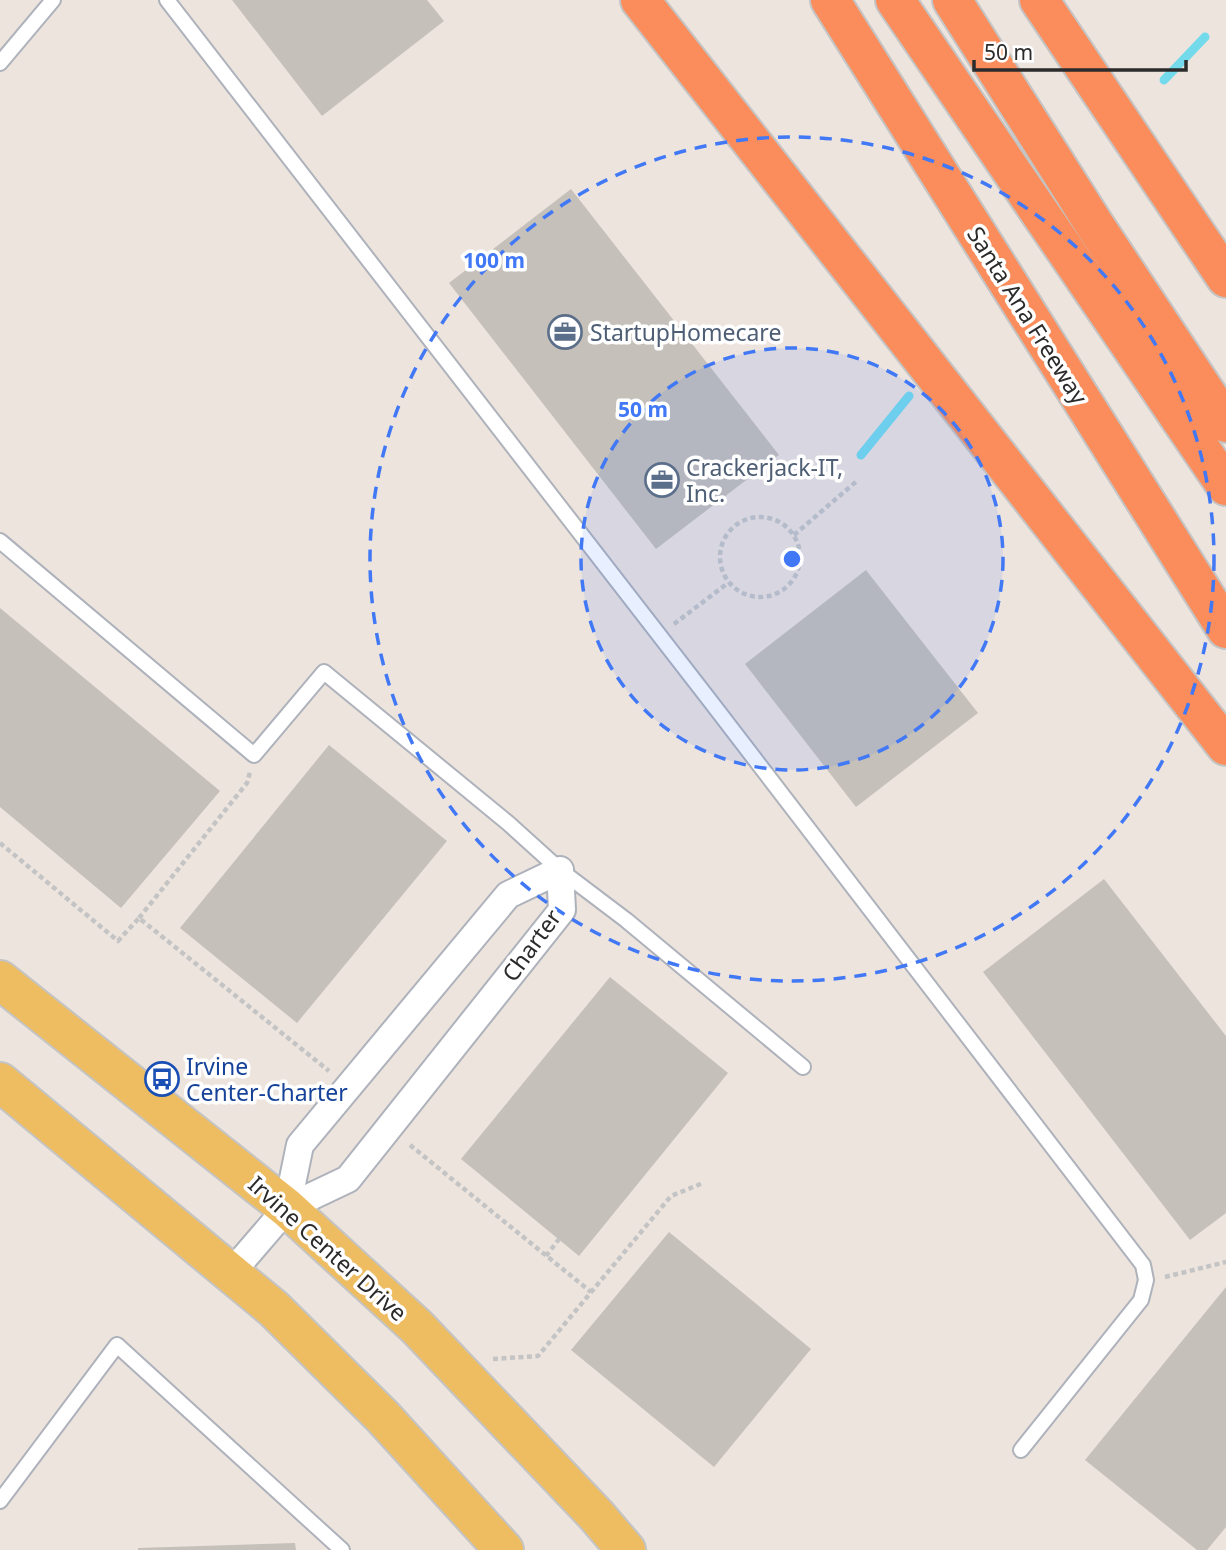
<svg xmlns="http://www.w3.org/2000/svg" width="1226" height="1550" font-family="'Noto Sans',sans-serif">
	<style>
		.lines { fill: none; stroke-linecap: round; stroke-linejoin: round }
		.stream { stroke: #73daec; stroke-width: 9 }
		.building { fill: #c5c0b9 }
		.service-casing { stroke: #aeb2bb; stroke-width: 18 }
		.minor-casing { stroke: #aeb2bb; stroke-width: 30 }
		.primary-casing { stroke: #c4c4c4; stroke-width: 42 }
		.motorway-casing { stroke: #c4c4c4; stroke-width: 42 }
		.path { stroke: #c4c4c4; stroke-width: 4.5; stroke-dasharray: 5 3.5; stroke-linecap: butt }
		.service { stroke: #fff; stroke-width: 14 }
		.minor { stroke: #fff; stroke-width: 26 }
		.primary { stroke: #eebd62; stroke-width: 38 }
		.motorway { stroke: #fa8d5b; stroke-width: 38 }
		.ring { fill: none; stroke: #4178f6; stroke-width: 3.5; stroke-dasharray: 12 9 }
		.labels { text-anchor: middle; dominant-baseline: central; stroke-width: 7; stroke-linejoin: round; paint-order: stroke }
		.street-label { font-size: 23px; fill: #2b2b2b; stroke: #fff }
		.service-label { font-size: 23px; fill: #4e5e75; stroke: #fff; text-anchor: start }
		.transit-label { font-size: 23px; fill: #164399; stroke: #fff; text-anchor: start }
		.centre { fill: #4178f6; stroke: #fff; stroke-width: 3.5 }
		.ring-label { font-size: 21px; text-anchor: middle; font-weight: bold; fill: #4178f6; stroke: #fff; stroke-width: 7; stroke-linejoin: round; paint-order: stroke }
	</style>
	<rect width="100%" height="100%" fill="#ede4de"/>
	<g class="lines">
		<!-- stream -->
		<g class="stream">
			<polyline points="1164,80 1205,37"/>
			<polyline points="861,455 909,396"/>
		</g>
	</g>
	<!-- building -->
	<g class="building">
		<polygon points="232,0 427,0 444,21 322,116"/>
		<polygon points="571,189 779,455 656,549 449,283"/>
		<polygon points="866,570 978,713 856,807 745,664"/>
		<polygon points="0,608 220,791 121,908 0,807"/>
		<polygon points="329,745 447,841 297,1023 180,928"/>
		<polygon points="1104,879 1226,1036 1226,1213 1190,1240 983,972"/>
		<polygon points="610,977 728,1073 579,1256 461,1159"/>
		<polygon points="669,1232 811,1349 714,1467 571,1350"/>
		<polygon points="1226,1287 1226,1527 1207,1550 1197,1550 1085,1460"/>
		<polygon points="295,1543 296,1550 138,1550 138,1548"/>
	</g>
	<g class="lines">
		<!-- service casing -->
		<g class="service-casing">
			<g id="service">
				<polyline points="167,0 711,702 1143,1265 1146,1280 1141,1300 1021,1450"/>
				<polyline points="0,63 53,0"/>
				<polyline points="0,541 254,755 324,672 508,823 560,870 626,920 803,1067"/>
				<polyline points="0,1501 117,1345 342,1550"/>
			</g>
		</g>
		<!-- minor casing -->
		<g class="minor-casing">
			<polyline id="minor" points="232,1272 287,1208 348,1179 562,910 560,870 508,895 300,1145 287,1208"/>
		</g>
		<!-- primary casing -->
		<g class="primary-casing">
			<g id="primary">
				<polyline points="0,980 287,1208 417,1327 596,1515 626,1550"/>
				<polyline points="0,1082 274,1309 383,1417 504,1550"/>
			</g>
		</g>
		<!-- motorway casing -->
		<g class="motorway-casing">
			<g id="motorway">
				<polyline points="640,0 1226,746"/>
				<polyline points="830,0 1226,629"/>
				<polyline points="895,0 1226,486"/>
				<polyline points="952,0 1094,224 1226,423"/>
				<polyline points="1039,0 1226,278"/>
			</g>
		</g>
		<!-- path -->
		<g class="path">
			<circle cx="760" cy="557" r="40"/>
			<polyline points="794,535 858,480"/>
			<polyline points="674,624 728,583"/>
			<polyline points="0,843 118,941 139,918 329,1071"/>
			<polyline points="139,918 247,783 250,772"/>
			<polyline points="410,1145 591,1292"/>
			<polyline points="546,1256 559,1239"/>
			<polyline points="1165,1277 1226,1262"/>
			<polyline points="493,1359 538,1356 671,1196 703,1183"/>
		</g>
		<!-- service -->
		<use href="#service" class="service"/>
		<!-- minor -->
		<use href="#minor" class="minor"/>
		<!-- primary -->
		<use href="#primary" class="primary"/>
		<!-- motorway -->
		<use href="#motorway" class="motorway"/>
	</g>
	<!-- distance rings -->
	<circle cx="792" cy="559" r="211" fill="#4178f6" fill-opacity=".12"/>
	<g class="ring">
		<circle cx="792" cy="559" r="211"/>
		<circle cx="792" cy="559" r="422"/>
	</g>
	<!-- icons -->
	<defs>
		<g id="office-ring" transform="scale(1.75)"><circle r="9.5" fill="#fff" stroke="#5c6f8a" stroke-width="1.5"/><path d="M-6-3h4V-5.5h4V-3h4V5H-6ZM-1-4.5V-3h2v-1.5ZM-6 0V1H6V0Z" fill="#5c6f8a"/></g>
		<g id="bus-ring" transform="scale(1.75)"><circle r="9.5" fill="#fff" stroke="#1a4fb4" stroke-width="1.5"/><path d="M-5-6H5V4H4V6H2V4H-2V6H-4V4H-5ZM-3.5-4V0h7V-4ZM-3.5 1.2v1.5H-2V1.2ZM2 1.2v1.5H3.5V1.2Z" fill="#1a4fb4"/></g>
	</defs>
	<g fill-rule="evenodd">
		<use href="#office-ring" x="565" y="332"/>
		<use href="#office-ring" x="662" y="480"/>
		<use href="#bus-ring" x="162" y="1079"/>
	</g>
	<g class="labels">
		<!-- street labels -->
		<g class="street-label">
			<text transform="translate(1028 315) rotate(58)">Santa Ana Freeway</text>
			<text transform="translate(531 945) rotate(-54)">Charter</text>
			<text transform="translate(328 1248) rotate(42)">Irvine Center Drive</text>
		</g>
		<!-- service labels -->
		<g class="service-label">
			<text x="590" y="332">StartupHomecare</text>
			<text x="686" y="467">Crackerjack-IT,<tspan x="686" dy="26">Inc.</tspan></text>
		</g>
		<!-- transit labels -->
		<g class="transit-label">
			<text x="186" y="1066">Irvine<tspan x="186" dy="26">Center-Charter</tspan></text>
		</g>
	</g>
	<circle cx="792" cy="559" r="10" class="centre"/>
	<g class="ring-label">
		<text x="494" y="268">100 m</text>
		<text x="643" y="417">50 m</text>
	</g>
	<!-- scale -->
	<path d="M974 60v10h212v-10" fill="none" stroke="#2b2b2b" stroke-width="3.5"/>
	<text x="984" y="60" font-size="21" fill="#2b2b2b" stroke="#ffffff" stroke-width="5" paint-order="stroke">50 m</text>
</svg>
